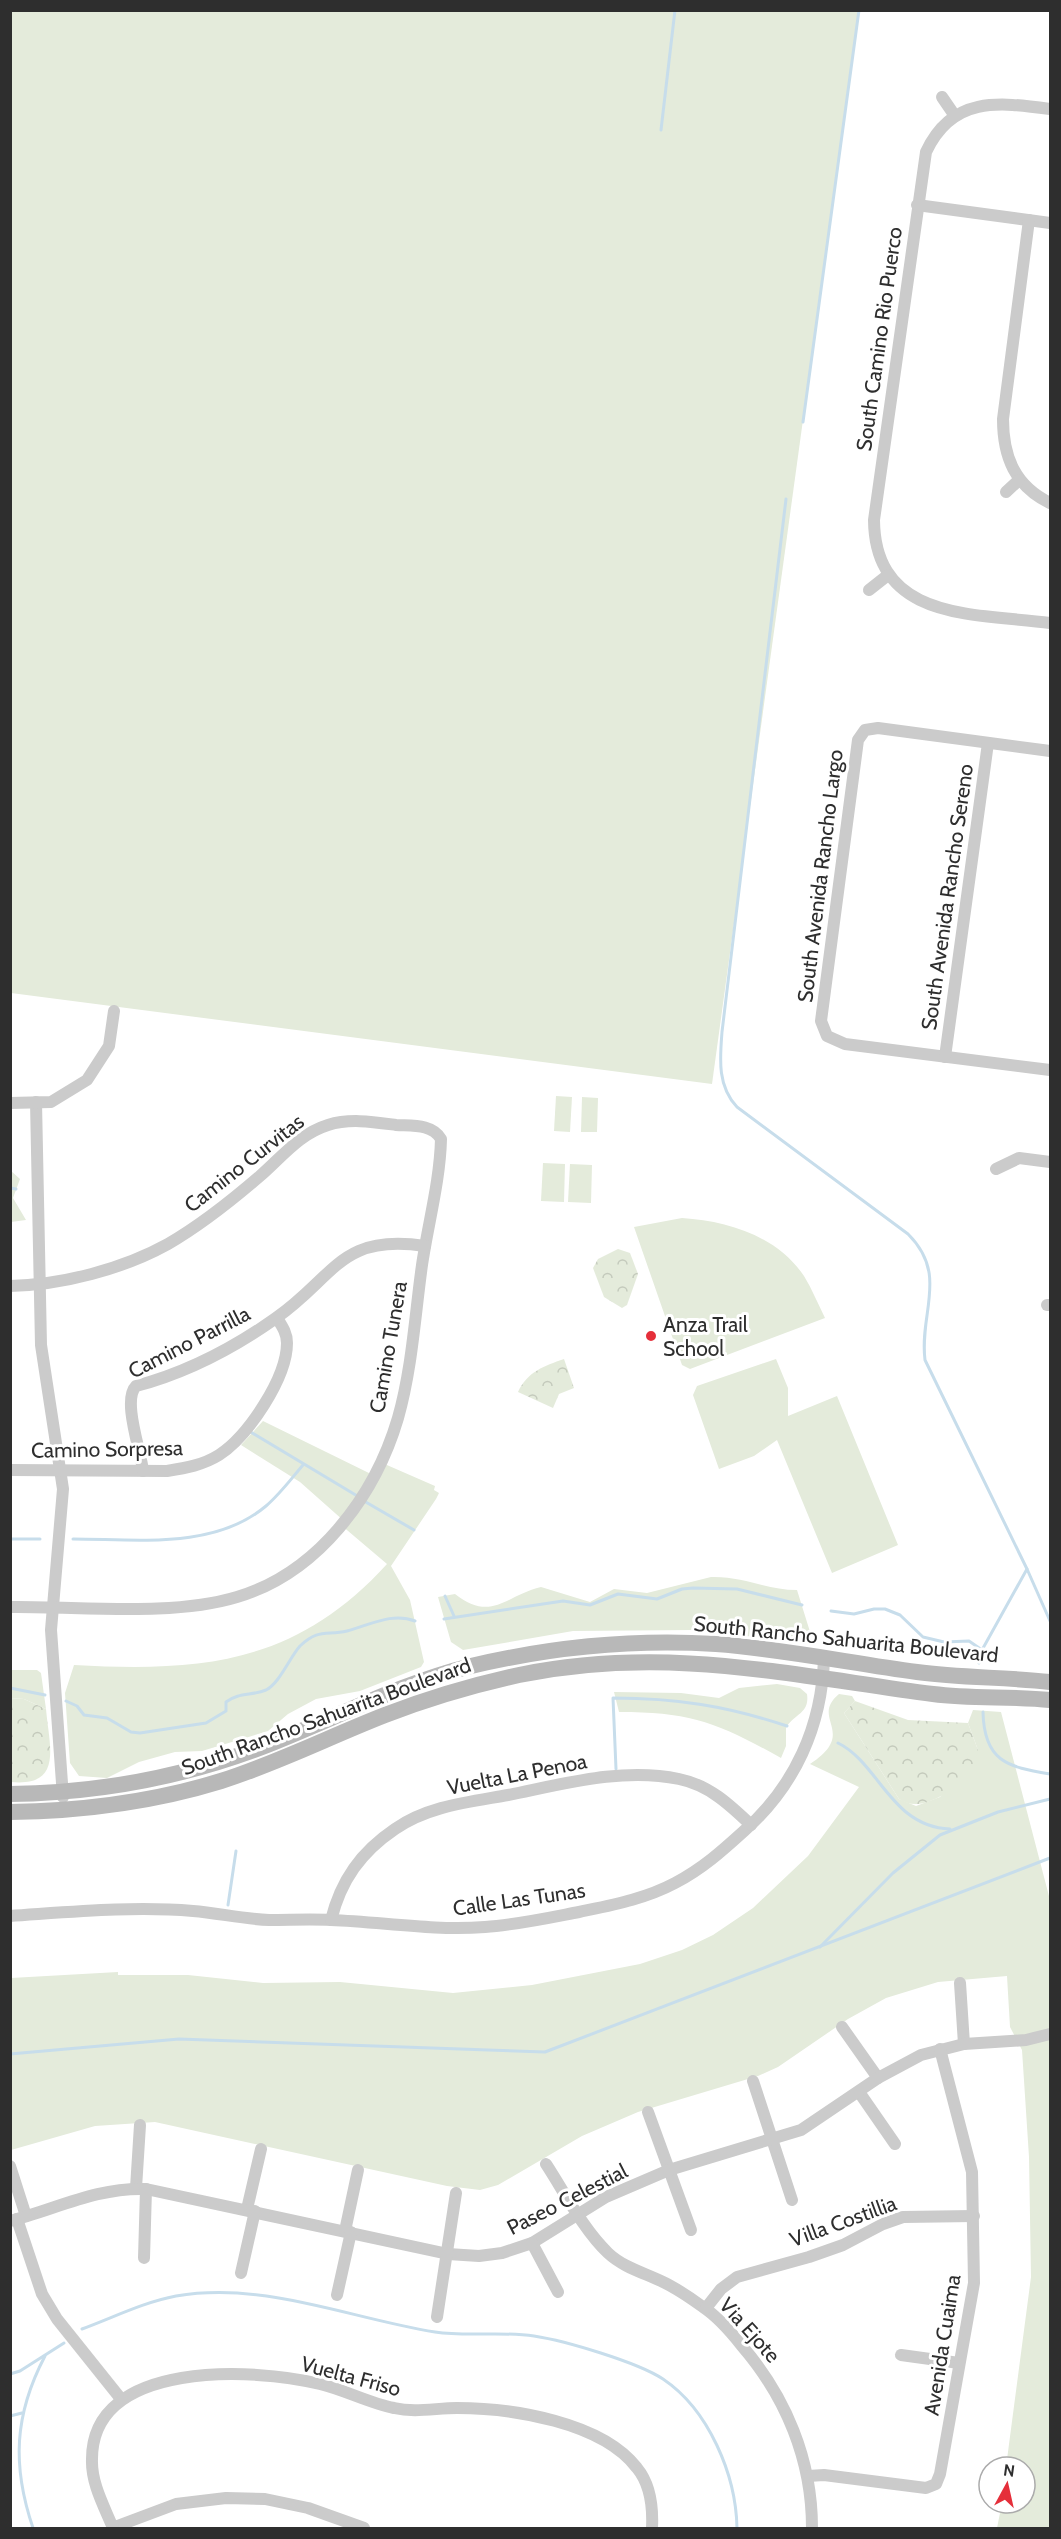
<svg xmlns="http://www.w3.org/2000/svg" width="1061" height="2539" font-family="Cabin,sans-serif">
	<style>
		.grass { fill: #e4ebdb }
		.forest { fill: url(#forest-crowns) }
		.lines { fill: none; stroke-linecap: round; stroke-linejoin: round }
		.stream { stroke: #c7ddeb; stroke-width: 3 }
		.street { stroke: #cbcbcb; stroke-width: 12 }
		.secondary { stroke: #b8b8b8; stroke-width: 16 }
		.poi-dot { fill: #e52f3a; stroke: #fff; stroke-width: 2 }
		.labels { text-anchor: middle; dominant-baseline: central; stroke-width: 6; stroke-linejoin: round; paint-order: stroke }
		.street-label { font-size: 21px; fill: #2e2e2e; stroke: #fff }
		.poi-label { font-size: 21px; fill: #2e2e2e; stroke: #fff; text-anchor: start }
	</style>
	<defs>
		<pattern id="forest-crowns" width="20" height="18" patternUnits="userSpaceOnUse" patternTransform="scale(1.5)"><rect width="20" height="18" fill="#e4ebdb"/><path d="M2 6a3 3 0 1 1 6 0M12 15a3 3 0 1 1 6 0" fill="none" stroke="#c4cabc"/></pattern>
	</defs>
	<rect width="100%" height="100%" fill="#fff"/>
	<!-- grass -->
	<g class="grass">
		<polygon points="11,11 859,11 712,1084 11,993"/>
		<polygon points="556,1096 572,1097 570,1132 554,1131"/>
		<polygon points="582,1097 598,1098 597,1132 581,1132"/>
		<polygon points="543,1163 565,1164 564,1202 541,1201"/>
		<polygon points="570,1164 592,1165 591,1203 568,1202"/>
		<polygon points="10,1170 20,1179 13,1198 26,1220 11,1222"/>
		<path d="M682,1218C728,1221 777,1236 804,1276C812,1289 818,1304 825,1318L690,1369L682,1365L634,1227Z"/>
		<polygon points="776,1359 788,1388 788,1416 837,1396 898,1545 832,1573 777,1440 754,1456 719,1469 693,1395 697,1386"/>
		<path d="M263,1421L373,1475L380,1462L435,1486L434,1490L439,1493L436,1499L391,1566L410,1600L424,1662L421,1667L360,1691L316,1699L288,1714L268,1731L202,1751L175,1752L139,1762L107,1778L79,1776L70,1763L65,1693L74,1665C202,1672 296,1664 387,1564L341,1525L344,1521L300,1482L241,1445Z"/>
		<path d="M711,1577C743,1576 767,1590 797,1590L811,1635L801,1642L693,1630L573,1631L463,1650L451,1642L438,1597L455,1594C492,1623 506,1595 541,1587L590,1602L614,1589L647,1593Z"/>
		<polygon points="10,1670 37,1670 41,1673 46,1709 24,1699 11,1698"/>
		<path d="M777,1684L800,1688L807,1694C810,1714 793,1714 786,1728V1746L781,1758C718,1723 692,1712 619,1712L614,1692L681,1693L719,1698L739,1688Z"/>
		<path d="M839,1694L852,1696L855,1701L844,1713L899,1799L916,1806L940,1797L978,1750L968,1723L973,1710L1001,1712L1050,1900V2528H997L1002,2503H1025V2467H1006L1031,2277L1029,2157L1022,2050L1010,2027L1007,1976L938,1982L886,1998L848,2019L778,2067L758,2076L638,2112L582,2136L498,2185L480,2190L447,2186L155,2122L95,2126L11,2150V1978L118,1972V1975H188L263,1983L340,1982L453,1993L532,1985L640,1964L682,1950L713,1935L753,1908L808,1856L859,1787L810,1764C859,1732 809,1719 839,1694Z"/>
	</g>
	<!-- forest -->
	<g class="forest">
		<polygon points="618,1249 630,1253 638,1274 627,1305 622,1308 604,1297 593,1268 598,1259"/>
		<path d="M564,1359L574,1388L559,1394L553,1408L518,1392C527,1372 544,1366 564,1359Z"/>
		<path d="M10,1698L24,1699L46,1709C49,1745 64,1787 11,1782Z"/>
		<path d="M855,1701L908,1720L968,1723L978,1750L977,1771C956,1786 923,1816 899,1799L844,1713Z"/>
	</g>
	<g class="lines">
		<!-- stream -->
		<g class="stream">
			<polyline points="661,130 675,10"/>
			<polyline points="803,422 859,10"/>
			<path d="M786,499L722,1032C720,1058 717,1086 737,1107L908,1234C949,1275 919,1312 925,1360L1027,1569L982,1650L979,1663"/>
			<polyline points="10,1188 16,1189"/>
			<polyline points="249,1431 359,1497"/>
			<polyline points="364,1501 414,1530"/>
			<polyline points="10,1539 40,1539"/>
			<path d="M73,1539C135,1539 214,1550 266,1506C280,1494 291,1479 303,1465"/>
			<polyline points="1027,1569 1050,1621"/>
			<polyline points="445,1596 454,1616"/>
			<polyline points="831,1611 854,1614 874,1609 885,1609 900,1615 923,1637 944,1642 969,1641 982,1650"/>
			<polyline points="444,1619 563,1601 590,1605 618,1594 657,1599 682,1589 693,1588 737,1589 802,1605"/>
			<polyline points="10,1688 45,1695"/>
			<path d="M66,1701L77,1706L84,1715L107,1718L131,1732L140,1733L206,1723L226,1711V1702C239,1692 252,1696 266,1690C279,1684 290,1657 300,1646C319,1628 327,1636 347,1631C370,1625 392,1612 415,1621"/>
			<path d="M983,1712C984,1761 1007,1767 1050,1774"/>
			<path d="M838,1743C879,1763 891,1827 950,1829"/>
			<path d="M616,1769L613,1698C676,1698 727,1706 787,1726"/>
			<polyline points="228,1905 236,1851"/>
			<polyline points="820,1947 893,1873 940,1835 998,1812 1050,1799"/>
			<polyline points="10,2054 179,2039 545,2052 1050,1858"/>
			<path d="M82,2329C112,2318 144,2302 176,2296C265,2281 348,2318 435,2332C468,2337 501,2331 534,2336C566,2341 637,2362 663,2379C709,2410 736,2475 737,2528"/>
			<polyline points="10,2374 20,2371 64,2343"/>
			<polyline points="10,2416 22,2413"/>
			<path d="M33,2528C12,2466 14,2415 45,2356"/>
		</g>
		<!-- street -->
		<g class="street">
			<polyline points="942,97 955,116"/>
			<path d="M1050,109C998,102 952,96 926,152L874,520C875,622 976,613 1050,623"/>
			<polyline points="917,205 1050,223"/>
			<path d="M1029,220L1003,419C1003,457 1015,486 1050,503"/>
			<polyline points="1006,492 1019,480"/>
			<polyline points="869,590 888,575"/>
			<polyline points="1050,751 878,728 865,730 858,740 821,1021 827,1036 845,1044 1050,1070"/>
			<polyline points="945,1057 988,743"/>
			<polyline points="36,1102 41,1345 63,1489 51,1630 63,1797"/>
			<polyline points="10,1103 51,1102 87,1080 109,1046 114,1011"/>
			<polyline points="996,1169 1019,1158 1050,1162"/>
			<path d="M10,1286C62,1285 123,1269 168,1244C201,1225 231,1201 260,1176C282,1157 299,1134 328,1125C350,1118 374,1122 396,1125C413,1126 432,1124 441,1139C440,1181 428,1224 422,1265C415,1315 412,1369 398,1418C375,1496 318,1573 237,1597C171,1617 80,1606 10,1607"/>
			<polyline points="1047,1305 1050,1305"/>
			<path d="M10,1470L167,1471C186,1468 203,1465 219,1455C248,1436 287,1378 287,1343C287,1333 282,1326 277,1318"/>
			<path d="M143,1471C141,1451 122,1400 136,1386C185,1373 235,1347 276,1318C335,1277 340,1233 425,1246"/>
			<path d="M10,1916C71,1912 132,1906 193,1911C218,1913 243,1919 269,1920C290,1920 311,1919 331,1920C383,1922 433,1931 485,1927C516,1925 548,1918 579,1912C612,1905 645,1899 675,1883C702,1869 722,1851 744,1831C795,1786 822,1726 824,1658"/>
			<path d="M331,1920C341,1880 361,1852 395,1829C428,1806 469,1802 508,1795C563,1784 623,1767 679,1779C709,1785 730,1805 751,1825"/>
			<polyline points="960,1983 964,2044"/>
			<polyline points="842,2027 878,2078"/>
			<polyline points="753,2081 792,2200"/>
			<polyline points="859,2092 895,2144"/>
			<polyline points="648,2112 691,2230"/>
			<path d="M546,2164C565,2193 583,2229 608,2253C625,2269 649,2274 669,2285C680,2291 692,2299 703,2307C718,2317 731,2332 742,2346C786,2397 812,2460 812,2528"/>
			<polyline points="10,2166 26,2216"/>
			<polyline points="136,2188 140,2125"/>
			<polyline points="247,2209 261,2149"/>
			<polyline points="17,2219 42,2294 57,2319 121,2399"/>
			<path d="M10,2221C56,2209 98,2187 146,2189L448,2254L479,2256L502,2253L532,2243L606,2197L669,2170L801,2130L878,2078L921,2055L964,2044L1026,2040L1050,2034"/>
			<polyline points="345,2231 358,2170"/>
			<polyline points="532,2243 558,2292"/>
			<polyline points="144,2258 146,2189"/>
			<polyline points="241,2273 255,2211"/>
			<polyline points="337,2295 351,2232"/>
			<polyline points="706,2308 721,2289 737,2277 809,2257 843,2245 883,2224 903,2217 974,2216"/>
			<polyline points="437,2317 456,2193"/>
			<polyline points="901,2355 959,2363"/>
			<polyline points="808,2476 824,2475 926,2488 936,2484 940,2474 974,2283 972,2172 940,2049"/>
			<polyline points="112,2528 176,2504 226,2498 265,2499 308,2508 364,2528"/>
			<path d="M113,2528C104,2506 91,2483 92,2459C92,2359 255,2368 320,2384C345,2390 369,2403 394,2408C415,2413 436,2408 457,2408C512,2408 602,2422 637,2468C651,2485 653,2508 652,2528"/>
		</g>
		<!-- secondary -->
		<g class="secondary">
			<path d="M10,1794C97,1793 180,1778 262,1747C332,1720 398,1684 471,1666C551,1647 634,1639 716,1644C783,1649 850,1663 917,1672C961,1678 1006,1677 1050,1682"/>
			<path d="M10,1812C82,1811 153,1802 221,1781C278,1763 331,1736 385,1715C429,1698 473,1685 519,1675C666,1645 788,1675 933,1694C972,1699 1011,1696 1050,1700"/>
		</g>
	</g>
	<!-- markers -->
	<circle class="poi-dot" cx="651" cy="1336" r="6"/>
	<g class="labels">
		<!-- street labels -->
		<g class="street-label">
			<text transform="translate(879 339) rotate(-82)">South Camino Rio Puerco</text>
			<text transform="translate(820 876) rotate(-83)">South Avenida Rancho Largo</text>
			<text transform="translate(947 897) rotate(-82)">South Avenida Rancho Sereno</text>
			<text transform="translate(244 1163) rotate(-38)">Camino Curvitas</text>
			<text transform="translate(189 1342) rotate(-27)">Camino Parrilla</text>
			<text transform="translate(388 1347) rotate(-80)">Camino Tunera</text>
			<text transform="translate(107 1449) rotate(-1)">Camino Sorpresa</text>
			<text transform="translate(846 1639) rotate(6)">South Rancho Sahuarita Boulevard</text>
			<text transform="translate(326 1716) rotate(-20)">South Rancho Sahuarita Boulevard</text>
			<text transform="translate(517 1774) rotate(-11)">Vuelta La Penoa</text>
			<text transform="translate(519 1899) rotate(-8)">Calle Las Tunas</text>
			<text transform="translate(567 2199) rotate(-27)">Paseo Celestial</text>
			<text transform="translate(843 2221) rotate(-20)">Villa Costillia</text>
			<text transform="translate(750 2330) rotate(48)">Via Ejote</text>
			<text transform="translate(942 2345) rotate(-81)">Avenida Cuaima</text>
			<text transform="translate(351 2376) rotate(15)">Vuelta Friso</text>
		</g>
		<!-- poi labels -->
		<g class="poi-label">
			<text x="663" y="1324">Anza Trail<tspan x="663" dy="24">School</tspan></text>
		</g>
	</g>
	<!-- border -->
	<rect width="1061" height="2539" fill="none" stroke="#2e2e2e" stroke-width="24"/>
	<!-- north arrow -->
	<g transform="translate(1007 2485) rotate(8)"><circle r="28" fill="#ffffff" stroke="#ababab" stroke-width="1.5"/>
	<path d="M0-4.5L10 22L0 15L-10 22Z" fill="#e52f3a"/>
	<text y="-9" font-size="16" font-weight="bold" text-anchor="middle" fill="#2e2e2e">N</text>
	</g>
</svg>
